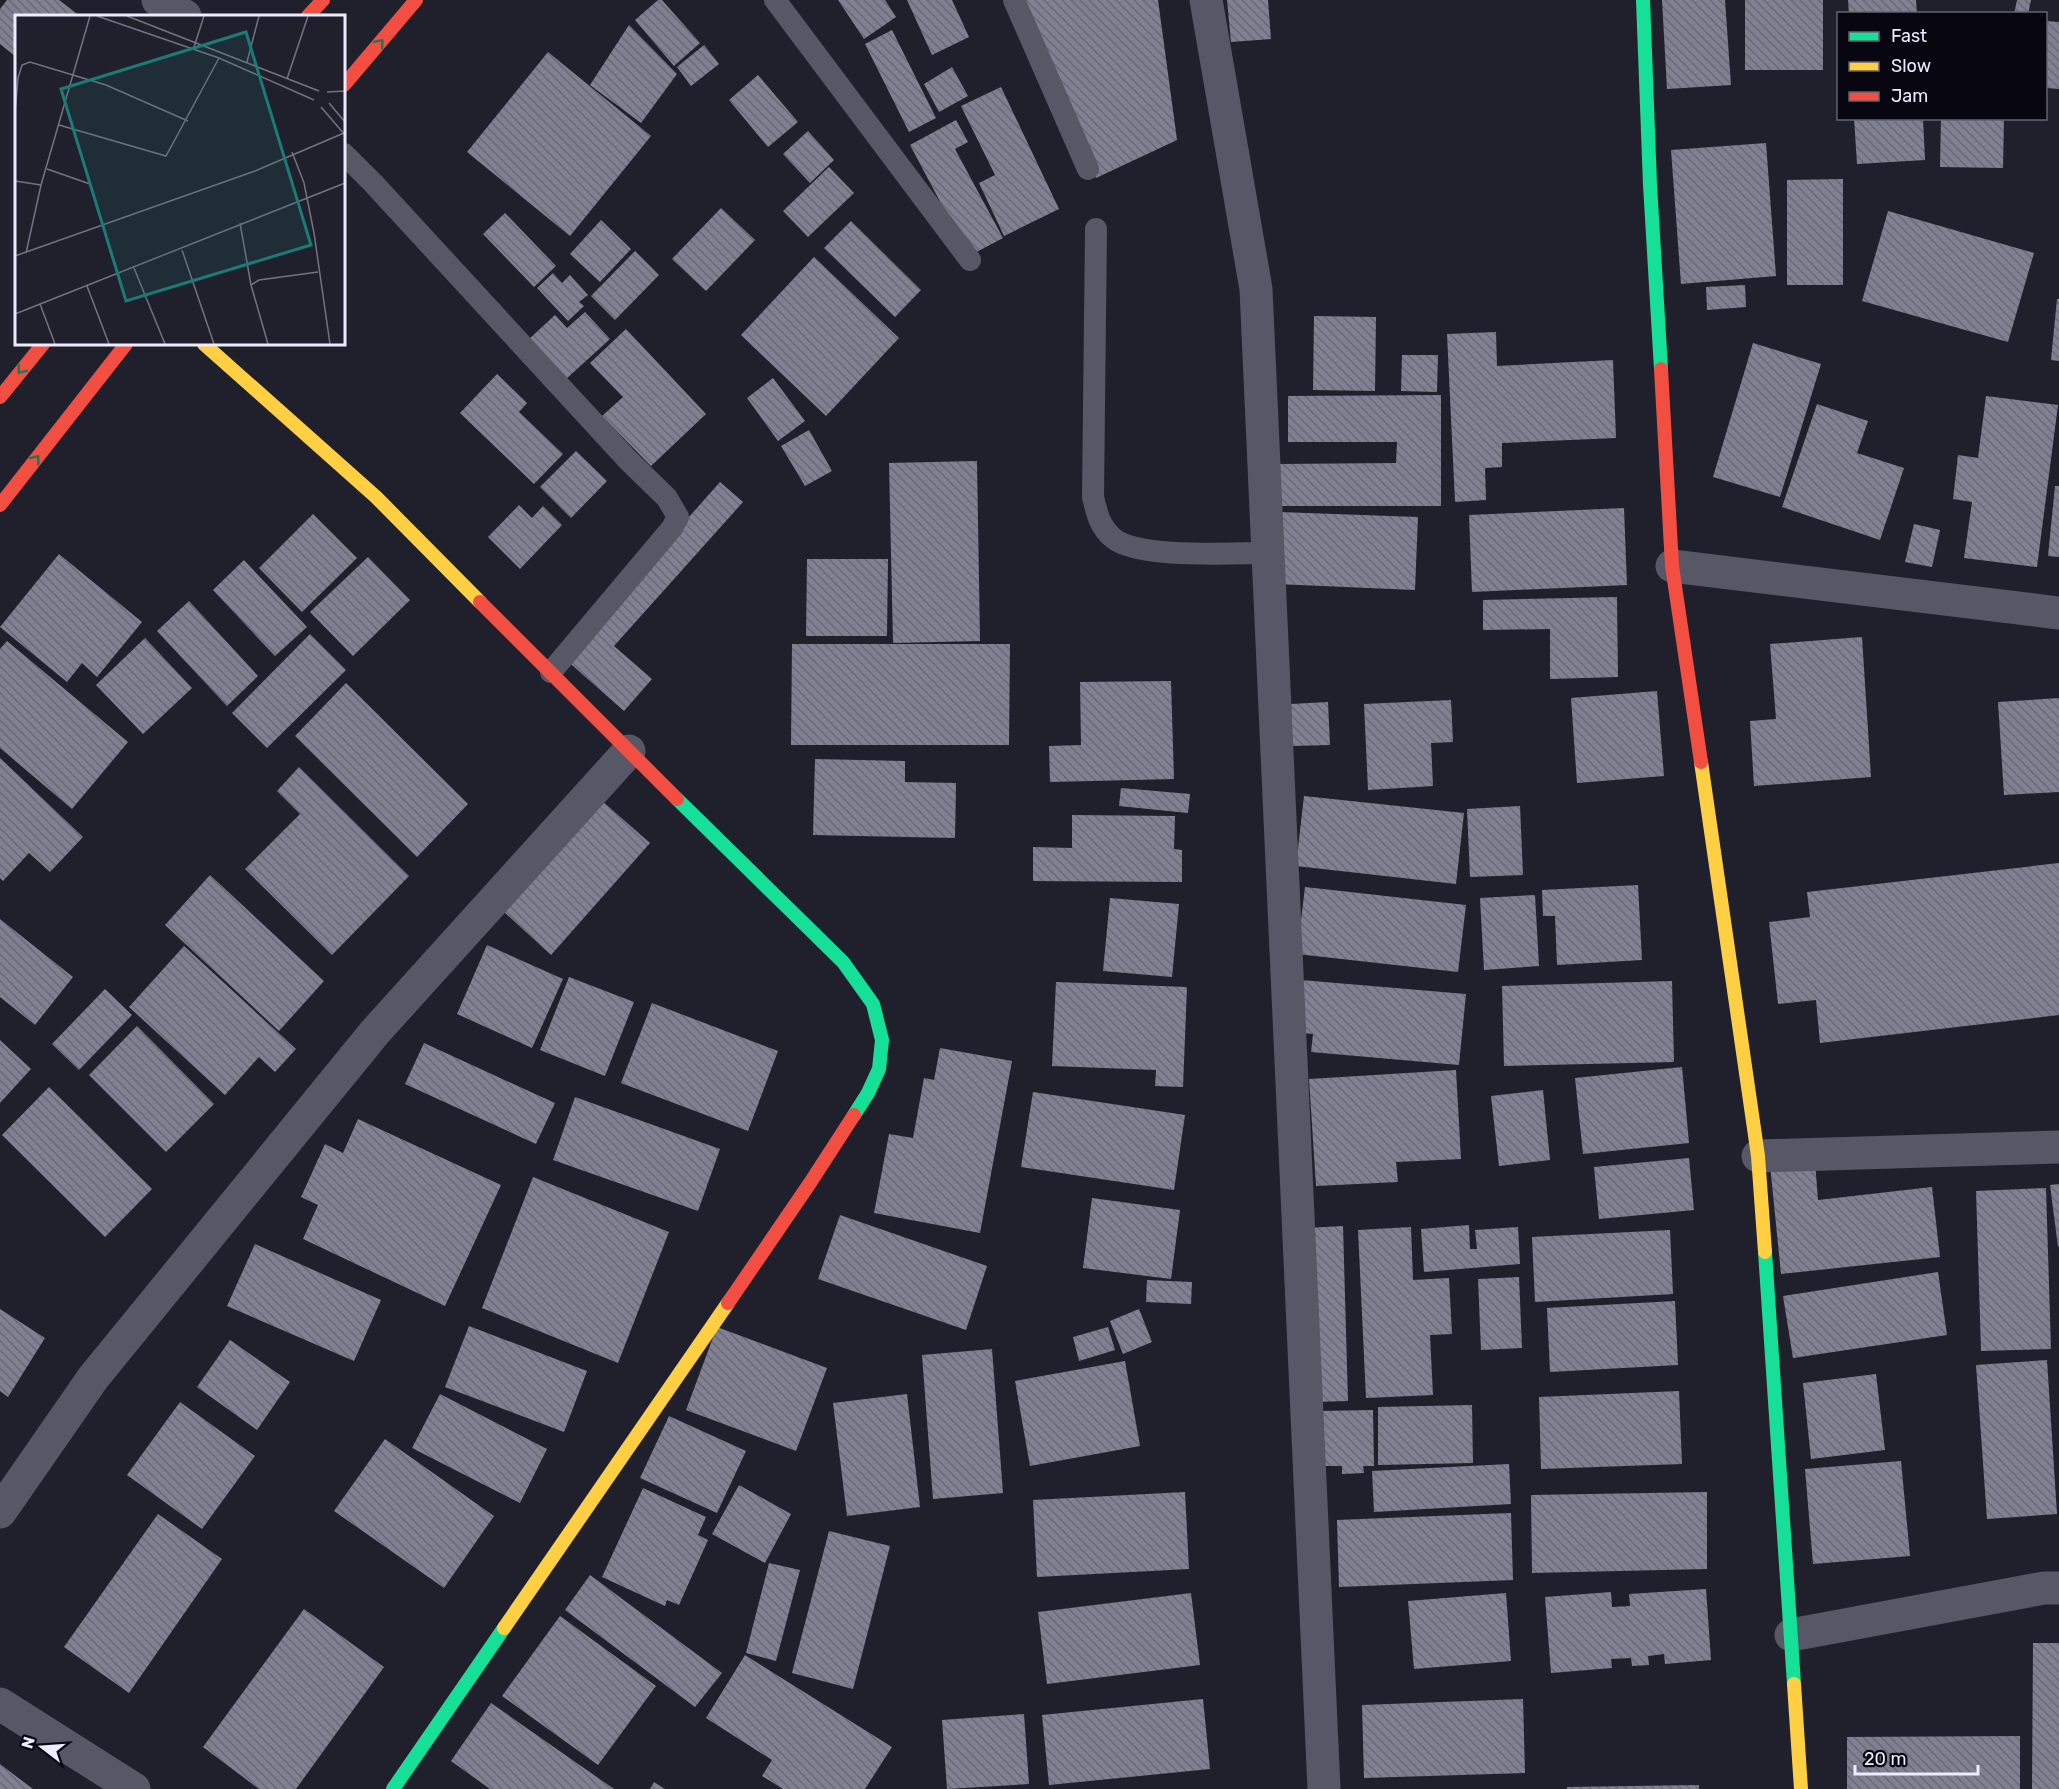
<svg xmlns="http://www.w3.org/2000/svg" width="2059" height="1789" font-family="Rubik,sans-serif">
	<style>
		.building { fill: url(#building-back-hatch) }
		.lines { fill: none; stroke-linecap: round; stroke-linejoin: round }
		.lane { stroke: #575765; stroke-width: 22 }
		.street { stroke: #575765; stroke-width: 33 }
		.fast { stroke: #16e098; stroke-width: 14 }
		.slow { stroke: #ffcf43; stroke-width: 14 }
		.jam { stroke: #f24e42; stroke-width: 14 }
		.oneway { stroke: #0f7e5b }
		.inset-road { fill: none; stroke: #727281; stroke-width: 1.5 }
		.view { fill: #1a7c75; fill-opacity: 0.15; stroke: #1a7c75; stroke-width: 3 }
		.inset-edge { fill: none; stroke: #ececfe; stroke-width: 3 }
	</style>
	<defs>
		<pattern id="building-back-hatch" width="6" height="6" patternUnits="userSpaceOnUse" patternTransform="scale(1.5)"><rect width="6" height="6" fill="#808092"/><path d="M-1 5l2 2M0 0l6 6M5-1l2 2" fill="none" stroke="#696976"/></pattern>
	</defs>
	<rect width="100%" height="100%" fill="#20202d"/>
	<!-- building -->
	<g class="building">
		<polygon points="7,0 59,0 80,16 16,16 16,57 0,44 0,9"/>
		<polygon points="658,0 662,0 700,43 674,66 635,20"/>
		<polygon points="838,0 885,0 896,17 864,39"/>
		<polygon points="907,0 952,0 969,37 932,55"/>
		<polygon points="1022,0 1158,0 1177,140 1096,178"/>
		<polygon points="1227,0 1268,0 1271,39 1231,42"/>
		<polygon points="1662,0 1725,0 1731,85 1667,89"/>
		<rect x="1745" y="0" width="78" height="70"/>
		<polygon points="1848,0 1916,0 1917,14 1849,14"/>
		<polygon points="2017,0 2031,0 2028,14 2014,14"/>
		<polygon points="2046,21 2059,22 2059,89 2046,88"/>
		<polygon points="629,25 677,74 641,123 590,85"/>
		<polygon points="892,30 936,118 909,132 865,44"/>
		<polygon points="704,45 719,64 691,86 677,67"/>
		<polygon points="548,52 651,136 570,236 467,152"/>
		<polygon points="952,67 968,96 939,112 924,84"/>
		<polygon points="758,75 798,122 768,147 729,100"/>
		<polygon points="1001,87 1059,209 1004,236 979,183 995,175 961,106"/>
		<polygon points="1854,118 1923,118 1925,160 1857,164"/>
		<polygon points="1941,118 2004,118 2003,168 1940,167"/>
		<polygon points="956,120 968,142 955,149 1003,238 969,256 910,145"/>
		<polygon points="808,131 834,160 810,183 783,154"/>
		<polygon points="1766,143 1776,276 1681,284 1671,150"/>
		<polygon points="829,167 854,193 808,237 783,211"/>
		<polygon points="1843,179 1843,285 1787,285 1787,180"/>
		<polygon points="721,208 755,240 706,291 672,259"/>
		<polygon points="1888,211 2034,253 2008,342 1862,301"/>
		<polygon points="505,213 556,266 534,287 483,234"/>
		<polygon points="601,220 631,249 600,282 570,254"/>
		<polygon points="851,221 921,290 895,317 824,248"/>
		<polygon points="635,251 659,275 615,320 591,296"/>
		<polygon points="814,257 899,338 826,416 741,335"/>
		<polygon points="553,273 562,283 570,275 588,295 579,302 584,306 568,321 537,288"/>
		<polygon points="1745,285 1746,307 1707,310 1706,287"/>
		<polygon points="2057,299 2059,299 2059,361 2051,360"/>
		<polygon points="585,312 610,339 565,380 528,340 555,315 567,328"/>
		<polygon points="1314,316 1376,317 1375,391 1313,390"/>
		<polygon points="626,329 706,414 651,466 602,416 623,397 590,363"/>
		<polygon points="1496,332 1497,366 1613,360 1616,438 1502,443 1502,467 1485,468 1486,500 1455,502 1447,334"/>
		<polygon points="1753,343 1821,364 1780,497 1713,477"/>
		<polygon points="1402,355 1438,355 1437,392 1401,391"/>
		<polygon points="497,374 527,403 519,412 563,454 534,484 460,413"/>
		<polygon points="773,378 805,421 778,441 747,398"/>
		<polygon points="1441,395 1441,506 1278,506 1278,464 1396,463 1397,442 1288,442 1288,396"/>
		<polygon points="1986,396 2058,405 2037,567 1964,558 1972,502 1953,499 1958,455 1978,458"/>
		<polygon points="1817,404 1868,421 1857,453 1904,468 1880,540 1782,507"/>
		<polygon points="809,430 832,471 805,486 781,446"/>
		<polygon points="576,451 607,481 571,518 540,487"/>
		<polygon points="977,461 980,641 893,643 889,463"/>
		<polygon points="720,482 743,502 614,646 652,679 624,711 564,658"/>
		<polygon points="2055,486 2059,486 2059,557 2048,556"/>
		<polygon points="519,505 532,518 543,506 562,525 520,569 488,537"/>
		<polygon points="1624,508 1627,585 1472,592 1469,515"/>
		<polygon points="1279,512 1418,517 1415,590 1276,584"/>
		<polygon points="313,514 357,558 302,612 259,568"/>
		<polygon points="1914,524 1940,530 1932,567 1905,562"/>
		<polygon points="59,554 142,622 97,677 82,663 67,682 0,627"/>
		<polygon points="368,557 410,600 353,656 310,612"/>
		<polygon points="807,559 888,559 887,636 806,636"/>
		<polygon points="244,560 307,627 275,656 213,590"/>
		<polygon points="1617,597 1618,677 1550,679 1550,629 1483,630 1483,600"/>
		<polygon points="189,601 258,676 227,706 157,631"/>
		<polygon points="310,634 346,670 267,748 232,713"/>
		<polygon points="1862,637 1871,777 1754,786 1750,721 1776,719 1770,644"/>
		<polygon points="145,638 192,688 143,734 96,685"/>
		<polygon points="7,641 128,742 72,809 0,748 0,649"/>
		<polygon points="792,644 1010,644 1009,745 791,745"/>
		<polygon points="1171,681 1174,779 1050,782 1049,746 1081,745 1080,682"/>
		<polygon points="346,683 468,804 417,857 295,736"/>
		<polygon points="1657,691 1664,776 1577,783 1571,698"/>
		<polygon points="2059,698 2059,792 2004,795 1998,702"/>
		<polygon points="1451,700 1453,742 1431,743 1433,786 1368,790 1364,704"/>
		<polygon points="1328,702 1330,745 1292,746 1291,704"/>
		<polygon points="0,758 83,837 50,872 29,853 3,881 0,878"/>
		<polygon points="815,759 905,761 905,782 956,783 955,838 813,835"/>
		<polygon points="299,767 409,876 332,955 245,869 300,814 277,791"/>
		<polygon points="1121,788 1190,794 1188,813 1119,806"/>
		<polygon points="1304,796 1464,813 1456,884 1296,866"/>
		<polygon points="601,800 650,843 551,955 503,911"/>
		<polygon points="1520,806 1523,875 1470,877 1467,809"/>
		<polygon points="1072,815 1175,816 1174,849 1182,850 1182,882 1033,881 1033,847 1072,848"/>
		<polygon points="2059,863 2059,1015 1820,1043 1816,1000 1778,1004 1769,922 1810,917 1807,892"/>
		<polygon points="210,875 324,981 279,1031 165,925"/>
		<polygon points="1638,885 1642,960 1557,965 1555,916 1543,916 1542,890"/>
		<polygon points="1305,887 1466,905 1458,972 1297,954"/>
		<polygon points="1535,895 1539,966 1484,970 1480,898"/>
		<polygon points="1110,898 1179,904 1172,977 1103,971"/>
		<polygon points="0,919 73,977 35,1025 0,997"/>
		<polygon points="487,945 563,979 532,1048 457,1014"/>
		<polygon points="184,946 296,1049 275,1072 259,1057 225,1095 129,1007"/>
		<polygon points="569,977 634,1002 605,1076 540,1050"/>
		<polygon points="1301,980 1466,994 1459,1065 1311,1052 1313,1034 1295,1032"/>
		<polygon points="1672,981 1674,1062 1504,1066 1502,986"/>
		<polygon points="1056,982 1187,987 1183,1087 1155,1086 1156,1070 1052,1066"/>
		<polygon points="105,989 132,1015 79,1070 52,1044"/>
		<polygon points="652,1003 778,1051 748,1131 621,1083"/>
		<polygon points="137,1026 214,1104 166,1152 89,1075"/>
		<polygon points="0,1040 31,1069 0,1103"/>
		<polygon points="424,1043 555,1103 536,1144 405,1084"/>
		<polygon points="940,1048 1012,1061 980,1233 874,1213 889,1134 913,1138 924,1078 934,1080"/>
		<polygon points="1682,1067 1689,1143 1583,1154 1575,1078"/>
		<polygon points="1456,1070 1461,1159 1396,1162 1398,1182 1316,1186 1309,1079"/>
		<polygon points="49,1087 152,1189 105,1237 2,1135"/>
		<polygon points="1543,1090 1550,1160 1499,1166 1491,1096"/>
		<polygon points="1033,1092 1185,1115 1174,1190 1021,1167"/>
		<polygon points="575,1097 720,1149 698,1211 553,1160"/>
		<polygon points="358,1119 501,1185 445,1306 303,1239 318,1205 301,1197 325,1144 343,1153"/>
		<polygon points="1689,1158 1694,1210 1599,1219 1594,1167"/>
		<polygon points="1815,1161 1818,1200 1932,1187 1940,1257 1781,1274 1770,1165"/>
		<polygon points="533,1177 669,1232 618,1363 482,1308"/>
		<polygon points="2059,1184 2059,1246 2058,1247 2050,1185"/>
		<polygon points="2046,1188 2051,1349 1981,1351 1976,1191"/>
		<polygon points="1092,1198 1180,1210 1171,1279 1083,1268"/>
		<polygon points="840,1215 987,1266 966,1330 818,1279"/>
		<polygon points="1469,1225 1470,1249 1477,1249 1475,1230 1518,1227 1520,1264 1424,1272 1421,1229"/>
		<polygon points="1343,1226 1348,1401 1313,1402 1307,1228"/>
		<polygon points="1411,1227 1413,1280 1449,1278 1452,1334 1430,1335 1433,1395 1366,1398 1358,1230"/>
		<polygon points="1670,1230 1673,1294 1535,1302 1532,1237"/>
		<polygon points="255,1244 381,1300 354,1361 227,1306"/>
		<polygon points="1938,1272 1947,1335 1793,1358 1783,1296"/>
		<polygon points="1519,1277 1522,1348 1481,1350 1478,1279"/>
		<polygon points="1147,1280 1192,1282 1191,1304 1146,1302"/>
		<polygon points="1675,1301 1678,1365 1550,1372 1547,1308"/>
		<polygon points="0,1309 45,1338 8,1397 0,1391"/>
		<polygon points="1139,1309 1152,1342 1123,1354 1110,1321"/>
		<polygon points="469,1326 587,1371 564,1432 445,1387"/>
		<polygon points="717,1327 827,1368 796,1451 686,1410"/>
		<polygon points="1108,1327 1115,1350 1079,1361 1073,1337"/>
		<polygon points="230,1340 290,1382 257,1430 197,1387"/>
		<polygon points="992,1349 1003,1493 933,1499 922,1355"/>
		<polygon points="2047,1360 2057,1514 1987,1519 1976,1365"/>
		<polygon points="1125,1361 1140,1446 1030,1466 1015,1381"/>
		<polygon points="1876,1374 1885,1450 1811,1459 1803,1383"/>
		<polygon points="1679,1391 1682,1464 1541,1469 1539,1397"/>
		<polygon points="440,1394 547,1449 520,1503 412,1448"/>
		<polygon points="907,1394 920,1507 847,1516 833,1403"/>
		<polygon points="180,1402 255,1456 202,1529 127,1475"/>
		<polygon points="1472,1405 1473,1463 1378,1465 1378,1407"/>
		<polygon points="1373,1410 1374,1466 1363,1466 1364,1473 1342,1474 1342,1466 1320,1466 1319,1411"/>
		<polygon points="669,1416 746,1451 717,1513 640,1478"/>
		<polygon points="385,1439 494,1516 444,1588 334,1511"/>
		<polygon points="1901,1461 1910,1556 1813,1564 1805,1469"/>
		<polygon points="1509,1464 1511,1504 1374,1512 1372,1471"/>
		<polygon points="739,1485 791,1514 765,1563 712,1534"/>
		<polygon points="643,1488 706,1517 698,1535 708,1540 679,1605 667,1600 665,1606 602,1577"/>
		<polygon points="1185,1492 1189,1569 1037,1577 1033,1500"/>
		<polygon points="1707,1492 1707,1569 1532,1573 1531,1495"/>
		<polygon points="1511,1513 1513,1580 1339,1587 1337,1520"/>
		<polygon points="158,1514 222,1559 129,1693 64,1647"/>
		<polygon points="829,1531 890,1546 853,1689 792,1673"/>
		<polygon points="769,1563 800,1570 776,1661 746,1653"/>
		<polygon points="590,1575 722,1673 695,1707 565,1610"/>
		<polygon points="1706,1589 1711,1660 1665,1664 1664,1654 1648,1656 1649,1665 1632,1666 1631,1658 1611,1659 1612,1668 1551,1673 1545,1597 1611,1592 1612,1607 1630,1606 1629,1594"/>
		<polygon points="1191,1593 1200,1665 1047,1684 1038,1612"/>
		<polygon points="1506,1593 1511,1661 1414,1669 1408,1601"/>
		<polygon points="304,1609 384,1667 296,1789 259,1789 203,1747"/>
		<polygon points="560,1616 656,1686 598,1765 502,1696"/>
		<polygon points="2033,1643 2059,1643 2059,1789 2032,1789"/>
		<polygon points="745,1655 892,1747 865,1789 783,1789 762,1776 772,1760 706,1718"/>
		<polygon points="1203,1699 1210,1769 1049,1785 1042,1715"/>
		<polygon points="1523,1699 1525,1773 1364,1778 1362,1705"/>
		<polygon points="491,1703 614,1789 490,1789 451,1761"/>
		<polygon points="1024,1714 1029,1784 947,1789 942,1720"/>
		<polygon points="2020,1736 2020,1789 1847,1789 1847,1737"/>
		<polygon points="0,1764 33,1789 0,1789"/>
		<polygon points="654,1782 665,1789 650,1789"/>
		<polygon points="1699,1785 1699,1789 1567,1789 1567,1787"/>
	</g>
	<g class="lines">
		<!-- lane -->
		<g class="lane">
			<polyline points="775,0 970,260"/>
			<polyline points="1014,0 1088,169"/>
			<polyline points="344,154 373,183 628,460 667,498 678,517 672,528 551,672"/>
			<path d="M1096,229L1093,497C1097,513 1099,526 1113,538C1138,559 1232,553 1268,553"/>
		</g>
		<!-- street -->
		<g class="street">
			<polyline points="158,0 185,16"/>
			<polyline points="1206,0 1256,289 1324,1789"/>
			<polyline points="1672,566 2059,613"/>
			<polyline points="1758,1156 2059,1147"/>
			<polyline points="0,1512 93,1378 375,1032 629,751"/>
			<polyline points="1791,1635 2044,1588 2059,1588"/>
			<polyline points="0,1704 134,1789"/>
		</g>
		<!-- fast -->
		<g class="fast">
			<polyline points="1643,0 1650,185 1661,369"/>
			<polyline points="677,799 843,962 873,1004 882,1040 879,1069 868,1093 854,1115"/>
			<polyline points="1765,1252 1794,1684"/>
			<polyline points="393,1789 504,1628"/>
		</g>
		<!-- slow -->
		<g class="slow">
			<polyline points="204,344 376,497 480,602"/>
			<polyline points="1701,762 1758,1156 1765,1252"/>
			<polyline points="504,1628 728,1303"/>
			<polyline points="1794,1684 1801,1789"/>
		</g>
		<!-- jam -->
		<g class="jam">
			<polyline points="308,16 323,0"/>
			<polyline points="344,85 416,0"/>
			<polyline points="1661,369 1672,566 1701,762"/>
			<polyline points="0,397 43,344"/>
			<polyline points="0,505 126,344"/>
			<polyline points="480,602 677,799"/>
			<polyline points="728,1303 810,1183 854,1115"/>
		</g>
	</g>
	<!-- one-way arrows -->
	<defs><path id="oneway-chevron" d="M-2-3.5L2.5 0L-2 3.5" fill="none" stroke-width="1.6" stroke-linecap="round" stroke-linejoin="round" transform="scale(1.5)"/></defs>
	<g class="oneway">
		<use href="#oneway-chevron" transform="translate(380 43) rotate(-50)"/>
		<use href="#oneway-chevron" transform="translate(21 370) rotate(128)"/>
		<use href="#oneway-chevron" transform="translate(36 459) rotate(-52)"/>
	</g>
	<!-- overview -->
	<g transform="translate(15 15)">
		<rect width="330" height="330" fill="#20202d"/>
		<path class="inset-road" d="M82,1L204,43L299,85M112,1L304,76M179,32L189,1M232,47L244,1M272,64L293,1M312,77L330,76M314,88L330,107M306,92L330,120M0,98L3,63L7,50L15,47L91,70L173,106M44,110L151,141L204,43M277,137L289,168L299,218L315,329M32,154L75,169M0,166L26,170M225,208L236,270L253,329M167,235L199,329M11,238L26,170L75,1M0,241L240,156L329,118M119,253L150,329M236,270L244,265L303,257M72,271L94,329M25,289L40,329M0,299L330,168"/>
		<path class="view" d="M231,17L296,230L111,286L46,74Z"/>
		<rect width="330" height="330" class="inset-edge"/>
	</g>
	<!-- legend -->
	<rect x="1837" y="12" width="210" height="108" fill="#070611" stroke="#636270" stroke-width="1.5"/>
	<rect x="1849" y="32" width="30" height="9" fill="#16e098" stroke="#636270" stroke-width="1.5"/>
	<text x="1891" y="42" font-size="18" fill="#ececfe">Fast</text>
	<rect x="1849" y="62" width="30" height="9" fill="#ffcf43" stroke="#636270" stroke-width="1.5"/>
	<text x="1891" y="72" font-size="18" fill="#ececfe">Slow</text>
	<rect x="1849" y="92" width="30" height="9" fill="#f24e42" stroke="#636270" stroke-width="1.5"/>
	<text x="1891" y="102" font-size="18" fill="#ececfe">Jam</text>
	<!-- north arrow -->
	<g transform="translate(42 1747) rotate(287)" stroke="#070611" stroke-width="4.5" paint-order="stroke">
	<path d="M0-4.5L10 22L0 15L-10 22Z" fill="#ececfe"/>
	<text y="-9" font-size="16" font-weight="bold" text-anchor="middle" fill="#ececfe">N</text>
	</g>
	<!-- scale -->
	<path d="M1855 1765v9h123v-9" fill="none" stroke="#ececfe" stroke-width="3"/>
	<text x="1864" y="1765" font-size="18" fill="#ececfe" stroke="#070611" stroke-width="4.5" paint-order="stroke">20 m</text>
</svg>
